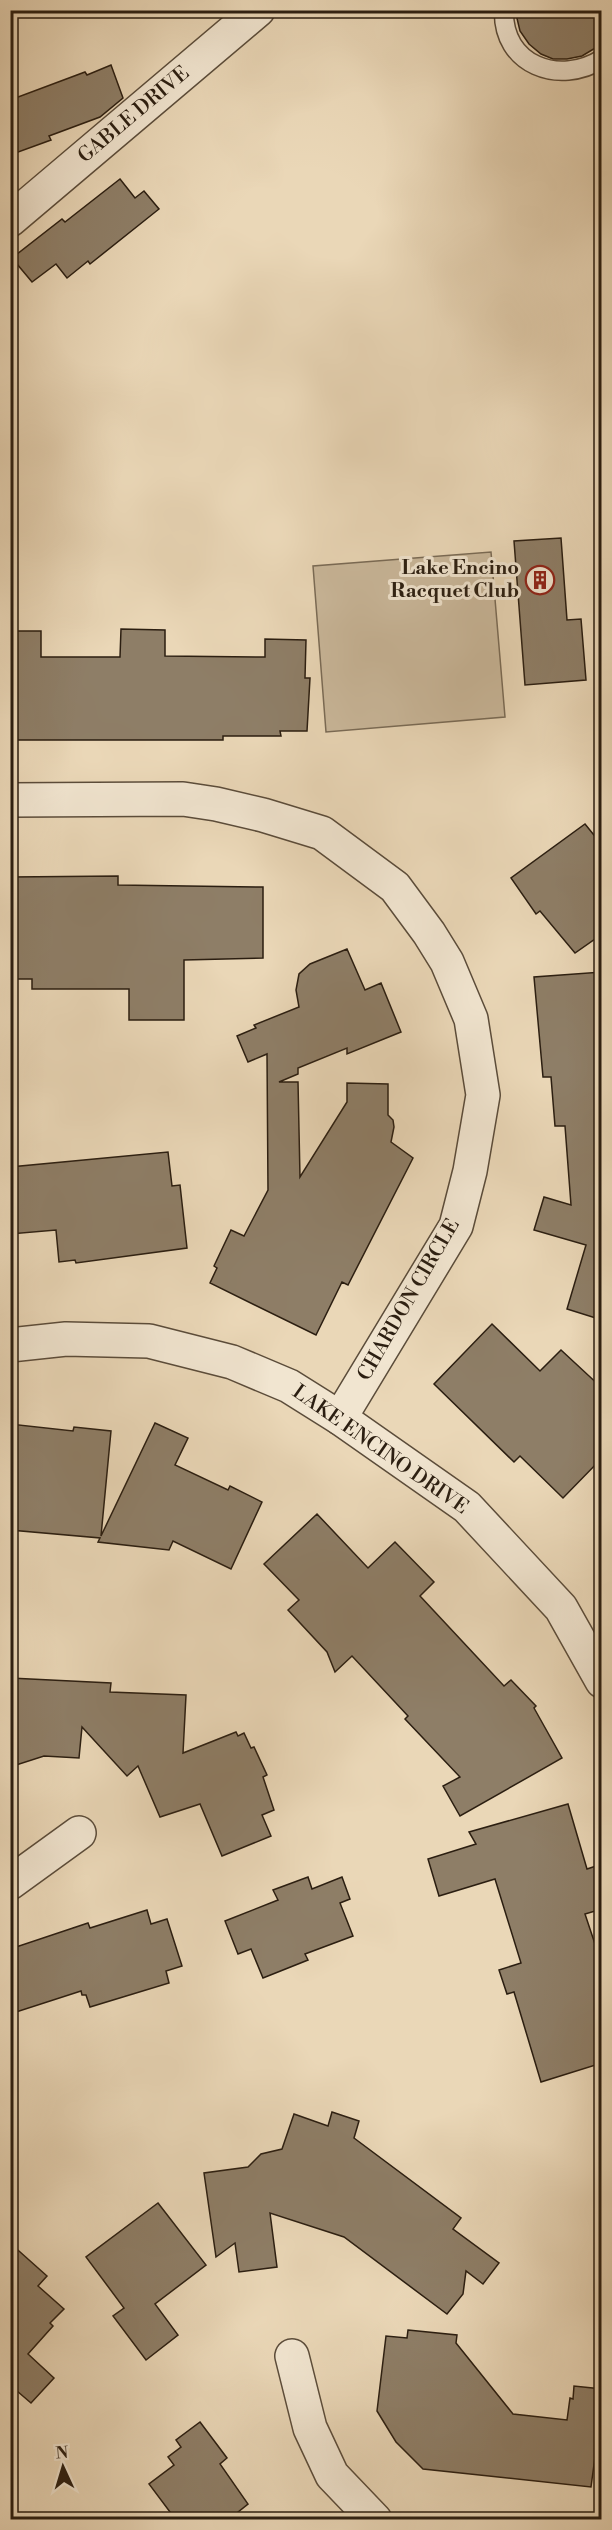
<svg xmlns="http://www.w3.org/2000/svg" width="612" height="2530" font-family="'Libre Bodoni',serif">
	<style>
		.green { fill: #cab89b; stroke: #7a6b56; stroke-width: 1.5 }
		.building { fill: #8e7e67; stroke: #2b1e11; stroke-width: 1.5 }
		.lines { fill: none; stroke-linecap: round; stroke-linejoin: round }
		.service-casing { stroke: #5b4c3a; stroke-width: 21 }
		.minor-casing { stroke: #5b4c3a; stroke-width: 36 }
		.service { stroke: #f1e5d0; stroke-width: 18 }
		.minor { stroke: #f1e5d0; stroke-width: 33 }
		.labels { text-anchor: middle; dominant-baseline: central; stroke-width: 6; stroke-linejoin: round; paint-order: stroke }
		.street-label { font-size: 20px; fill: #2b1e11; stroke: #f1e5d0 }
		.poi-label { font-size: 20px; font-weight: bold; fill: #2b1e11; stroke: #f1e5d0; text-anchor: end }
	</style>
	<rect width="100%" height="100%" fill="#ead7b7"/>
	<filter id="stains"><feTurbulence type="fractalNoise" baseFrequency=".00333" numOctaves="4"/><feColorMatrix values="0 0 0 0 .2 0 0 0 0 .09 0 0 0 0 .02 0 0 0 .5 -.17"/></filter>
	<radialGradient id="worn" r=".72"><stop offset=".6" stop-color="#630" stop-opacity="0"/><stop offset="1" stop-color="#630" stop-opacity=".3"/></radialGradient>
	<!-- green -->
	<polygon class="green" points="491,552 505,717 326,732 313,566"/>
	<!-- building -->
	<g class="building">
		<polygon points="515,10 602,10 602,44 582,56 567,59 553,59 541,54 529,44 520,31"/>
		<polygon points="111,65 123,98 100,117 49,136 51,140 10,155 10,100 85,72 87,75"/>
		<polygon points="120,179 135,198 144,191 159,209 90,264 88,261 67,278 56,264 32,282 12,258 62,219 65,222"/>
		<polygon points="561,538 567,620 581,619 586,680 525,685 514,541"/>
		<polygon points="121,629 165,630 165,656 265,657 265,639 306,640 305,678 310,678 307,731 280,731 281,736 223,736 223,740 10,740 10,642 15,642 15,631 41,631 41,657 120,657"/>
		<polygon points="585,824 602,845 602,934 575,953 540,911 536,914 511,878"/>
		<polygon points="118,876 118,885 263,887 263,958 184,960 184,1020 129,1020 129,989 32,989 32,979 10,979 10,877"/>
		<polygon points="347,949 365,990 381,983 401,1032 347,1054 347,1048 298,1068 298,1074 279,1082 298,1082 300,1177 347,1102 347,1083 388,1084 388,1115 393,1120 394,1127 391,1142 413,1158 348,1285 342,1282 316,1335 210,1283 217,1268 214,1266 231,1230 244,1236 268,1190 267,1054 248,1062 237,1036 256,1028 254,1025 299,1007 296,990 299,974 310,964"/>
		<polygon points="602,972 602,1320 567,1309 586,1245 534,1230 544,1197 571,1205 565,1126 555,1126 551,1077 543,1077 534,977"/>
		<polygon points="168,1152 172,1186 180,1185 187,1248 76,1263 75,1260 59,1262 56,1230 10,1234 10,1167"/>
		<polygon points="492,1324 540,1371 561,1350 602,1388 602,1458 563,1498 520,1456 514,1462 434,1384"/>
		<polygon points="155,1423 188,1438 175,1465 228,1490 230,1486 262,1502 231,1569 173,1541 169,1550 98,1542 100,1538 10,1530 10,1424 73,1431 74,1427 111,1431 101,1536"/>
		<polygon points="317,1514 368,1568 395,1542 434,1582 420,1596 504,1686 511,1680 536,1706 534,1708 562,1758 460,1816 443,1786 460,1777 405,1719 408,1716 352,1656 335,1672 327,1652 288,1610 299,1600 264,1564"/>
		<polygon points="10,1678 111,1683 110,1692 186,1695 183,1753 236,1732 238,1736 244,1733 251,1748 254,1747 267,1775 263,1777 274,1810 262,1815 271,1836 222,1856 200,1804 160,1817 138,1766 127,1776 82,1727 79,1758 44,1756 10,1767"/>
		<polygon points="568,1804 587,1869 602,1864 602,1909 585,1914 602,1965 602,2063 541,2082 514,1992 507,1994 499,1970 521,1963 495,1879 439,1896 428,1859 476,1844 469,1832"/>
		<polygon points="308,1877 312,1889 342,1877 350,1899 340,1903 353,1936 305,1954 308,1960 263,1978 251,1949 238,1954 225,1921 278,1900 273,1890"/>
		<polygon points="147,1910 151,1924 167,1919 182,1966 166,1971 169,1983 90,2007 86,1995 82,1995 81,1991 10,2014 10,1949 88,1923 90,1928"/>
		<polygon points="332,2112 359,2121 354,2138 461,2218 453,2229 499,2263 483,2284 466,2271 463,2294 447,2314 344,2237 270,2213 277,2267 239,2272 235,2243 216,2257 204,2173 248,2167 261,2154 282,2149 294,2114 328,2126"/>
		<polygon points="158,2203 206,2265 155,2304 178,2335 146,2360 113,2316 124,2308 86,2257"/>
		<polygon points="10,2243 47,2276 38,2286 64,2309 50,2323 53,2326 28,2354 54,2378 31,2403 10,2385"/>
		<polygon points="408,2330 457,2335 456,2343 513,2414 567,2420 570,2398 573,2399 574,2386 602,2389 602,2458 595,2457 591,2487 423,2469 396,2442 377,2411 386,2336 407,2338"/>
		<polygon points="200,2422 227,2458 220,2464 248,2504 228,2520 176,2520 149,2484 174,2465 168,2457 181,2447 176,2440"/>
	</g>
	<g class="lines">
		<!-- service casing -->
		<g class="service-casing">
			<path id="service" d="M504,10C502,65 559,86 602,59"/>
		</g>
		<!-- minor casing -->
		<g class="minor-casing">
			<g id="minor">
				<polyline points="10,220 258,10"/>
				<polyline points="10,800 183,799 216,804 263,815 322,833 395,887 429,933 447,962 471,1019 483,1095 470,1171 456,1226 340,1418"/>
				<polyline points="10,1345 66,1339 149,1341 232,1362 289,1386 340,1418 467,1507 561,1608 602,1681"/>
				<polyline points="10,1883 79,1833"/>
				<polyline points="292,2356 310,2428 332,2475 375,2520"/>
			</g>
		</g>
		<!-- service -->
		<use href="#service" class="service"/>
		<!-- minor -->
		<use href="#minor" class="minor"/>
	</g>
	<!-- icons -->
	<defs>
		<g id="building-ring" transform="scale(1.5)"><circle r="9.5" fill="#f1e5d0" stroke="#8f2418" stroke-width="1.5"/><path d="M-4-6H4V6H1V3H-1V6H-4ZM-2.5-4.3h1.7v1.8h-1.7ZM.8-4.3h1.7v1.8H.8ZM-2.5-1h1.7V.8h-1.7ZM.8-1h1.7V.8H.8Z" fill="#8f2418"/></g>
	</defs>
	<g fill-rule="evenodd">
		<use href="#building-ring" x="540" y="580"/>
	</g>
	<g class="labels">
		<!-- street labels -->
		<g class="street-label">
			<text transform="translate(134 115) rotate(-40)">GABLE DRIVE</text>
			<text transform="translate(409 1300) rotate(-60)">CHARDON CIRCLE</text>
			<text transform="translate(380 1450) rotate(35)">LAKE ENCINO DRIVE</text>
		</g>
		<!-- poi labels -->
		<g class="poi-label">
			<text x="519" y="568">Lake Encino<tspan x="519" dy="23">Racquet Club</tspan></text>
		</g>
	</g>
	<!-- margin -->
	<rect width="612" height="2530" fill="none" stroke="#ead7b7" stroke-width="36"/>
	<rect x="12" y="12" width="588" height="2506" fill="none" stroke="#2b1e11" stroke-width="3"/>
	<rect x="18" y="18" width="576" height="2494" fill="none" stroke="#2b1e11" stroke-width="1.5"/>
	<!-- north arrow -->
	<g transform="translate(63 2467) rotate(356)" stroke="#f1e5d0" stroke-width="4.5" paint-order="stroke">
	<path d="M0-4.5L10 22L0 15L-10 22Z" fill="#2b1e11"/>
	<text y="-9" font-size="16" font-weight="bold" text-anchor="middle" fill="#2b1e11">N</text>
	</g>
	<rect width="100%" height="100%" filter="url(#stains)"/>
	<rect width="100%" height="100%" fill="url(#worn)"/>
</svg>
